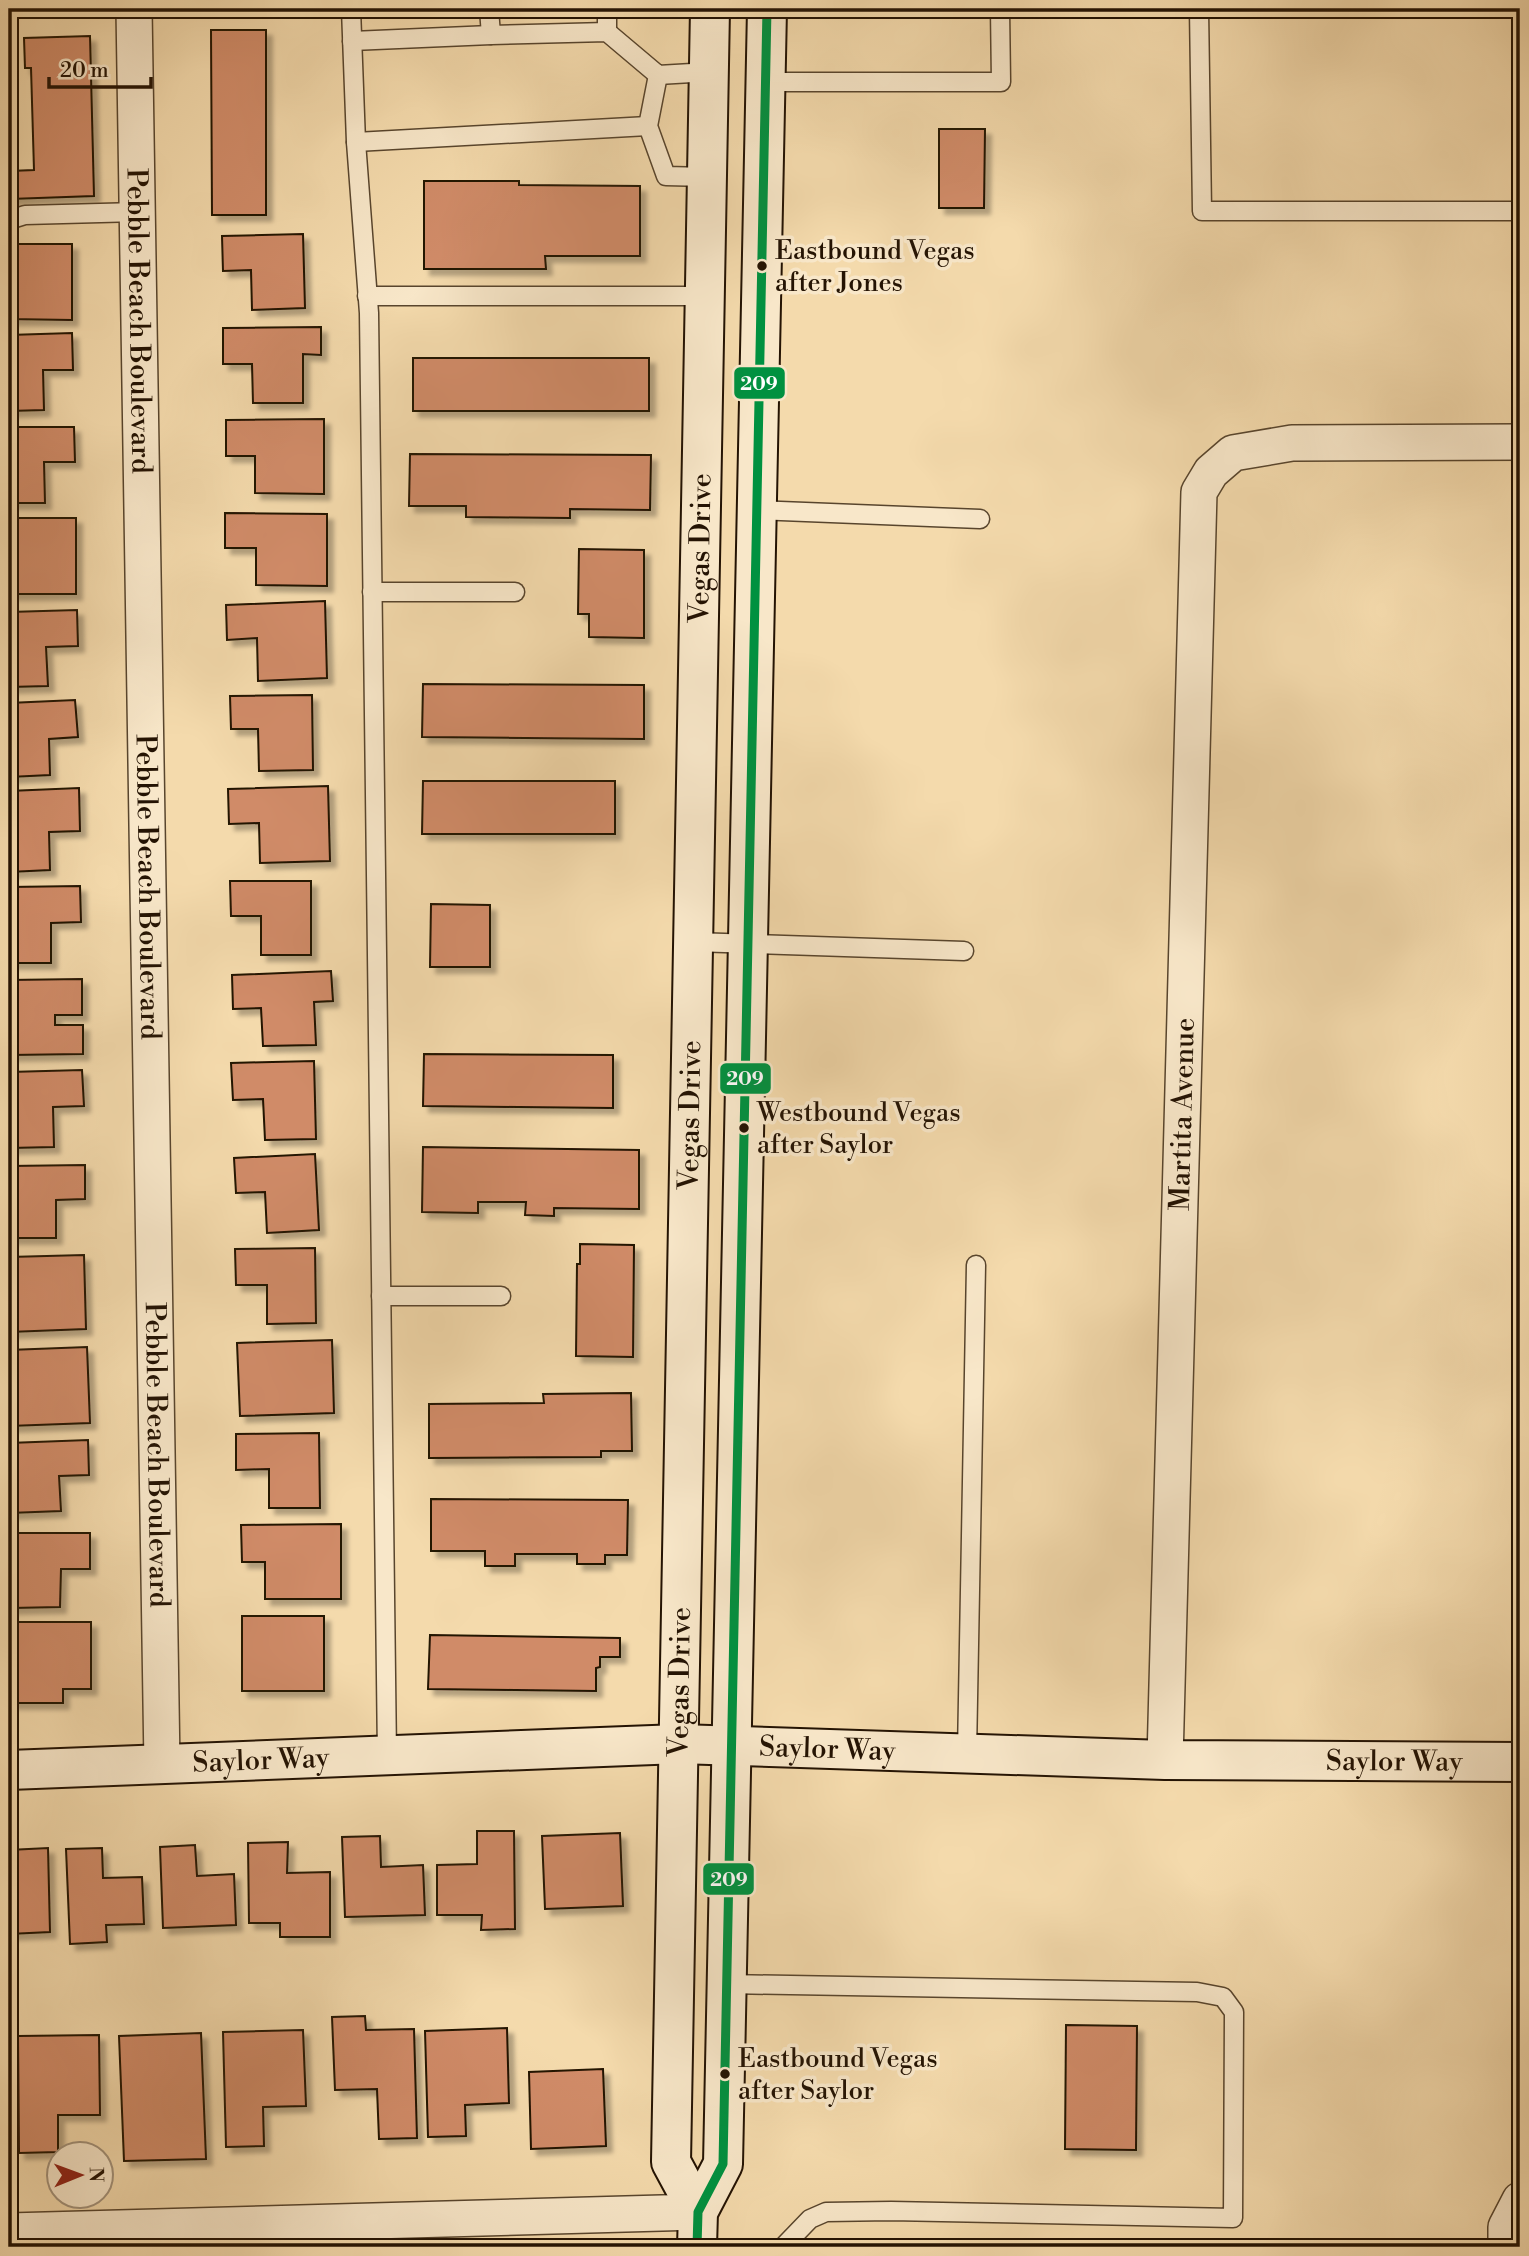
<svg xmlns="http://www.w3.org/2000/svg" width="1529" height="2256" font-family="'Libre Bodoni',serif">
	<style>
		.building { fill: #d08b67; stroke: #241303; stroke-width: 2; filter: url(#shadow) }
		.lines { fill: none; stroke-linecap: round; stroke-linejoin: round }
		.lane-casing { stroke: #58452d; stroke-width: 21 }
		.street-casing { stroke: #58452d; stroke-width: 38 }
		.secondary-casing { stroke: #241303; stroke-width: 42 }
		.lane { stroke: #f8e7c9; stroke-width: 18 }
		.street { stroke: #f8e7c9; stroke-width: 35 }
		.secondary { stroke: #f8e7c9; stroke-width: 38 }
		.bus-1-casing { stroke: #f8e7c9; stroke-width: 14 }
		.bus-1 { stroke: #009140; stroke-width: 9 }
		.bus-dot { fill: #241303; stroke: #f8e7c9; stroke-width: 2.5 }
		.labels { text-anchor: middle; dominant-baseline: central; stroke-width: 7; stroke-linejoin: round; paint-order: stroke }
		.bus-label { font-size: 26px; fill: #241303; stroke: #f8e7c9; text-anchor: start }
		.street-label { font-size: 28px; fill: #241303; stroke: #f8e7c9 }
		.line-badge { stroke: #f8e7c9; stroke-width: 2.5 }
		.badge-label { font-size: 19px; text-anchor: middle; font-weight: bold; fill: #fff }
	</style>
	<defs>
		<filter id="shadow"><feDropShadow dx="6" dy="6" stdDeviation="2" flood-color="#0004"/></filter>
	</defs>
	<rect width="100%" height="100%" fill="#f4daac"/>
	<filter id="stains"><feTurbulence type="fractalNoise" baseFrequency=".00286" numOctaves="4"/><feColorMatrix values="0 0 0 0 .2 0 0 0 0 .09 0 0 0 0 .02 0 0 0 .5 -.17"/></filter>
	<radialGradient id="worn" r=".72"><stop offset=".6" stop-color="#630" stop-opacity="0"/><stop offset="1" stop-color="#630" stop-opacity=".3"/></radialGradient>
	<!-- building -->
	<g class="building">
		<polygon points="211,30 266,30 266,215 212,215"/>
		<polygon points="90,36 94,196 10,199 10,171 34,170 31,68 25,68 24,38"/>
		<polygon points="939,129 985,129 984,208 939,208"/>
		<polygon points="424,181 519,181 519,185 640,186 640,256 545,256 546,269 424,269"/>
		<polygon points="303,234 305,308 252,310 251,270 223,271 222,236"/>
		<polygon points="9,244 72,244 72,320 9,319"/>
		<polygon points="321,327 321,355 303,354 303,403 253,403 252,364 223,364 223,328"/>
		<polygon points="72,333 73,370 43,370 44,410 9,411 9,335"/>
		<rect x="413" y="358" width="236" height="53"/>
		<polygon points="324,419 324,494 255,493 255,456 226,456 226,420"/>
		<polygon points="9,427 74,427 75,462 44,462 45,503 9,503"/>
		<polygon points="410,454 651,455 650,510 570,509 570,518 466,517 466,506 409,506"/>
		<polygon points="225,513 327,514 327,586 256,585 256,548 225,548"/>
		<rect x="9" y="518" width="67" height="76"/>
		<polygon points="579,549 644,550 644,638 589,637 589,614 578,614"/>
		<polygon points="325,601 327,678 258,681 257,638 227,640 226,605"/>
		<polygon points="77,610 78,646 46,647 48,686 9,687 9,612"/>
		<polygon points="423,684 644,685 644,739 422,737"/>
		<polygon points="312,695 313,770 259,771 258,729 231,729 230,696"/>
		<polygon points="75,700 78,737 49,739 50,775 9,777 9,703"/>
		<polygon points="423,781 615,781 615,834 422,834"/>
		<polygon points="328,786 330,861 260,863 259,823 229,824 228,789"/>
		<polygon points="79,788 80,831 49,832 50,870 9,872 9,791"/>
		<polygon points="230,881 311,881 311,955 261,955 261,916 231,916"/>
		<polygon points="80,886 81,922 51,923 51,963 9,963 9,887"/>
		<polygon points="431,904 490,905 490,967 430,967"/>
		<polygon points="331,971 333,1001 314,1002 316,1045 263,1046 261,1008 233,1009 232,975"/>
		<polygon points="82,979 82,1015 55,1015 55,1025 83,1025 83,1054 9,1055 9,980"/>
		<polygon points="424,1054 613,1055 613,1108 423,1106"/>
		<polygon points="314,1061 316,1139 265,1140 263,1099 233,1100 231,1063"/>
		<polygon points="82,1070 84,1106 53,1107 54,1147 9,1148 9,1072"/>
		<polygon points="423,1147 639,1150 639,1209 554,1208 554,1216 525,1215 526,1202 478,1202 478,1213 422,1212"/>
		<polygon points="315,1154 319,1230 267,1233 265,1192 236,1193 234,1158"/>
		<polygon points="85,1165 85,1199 56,1200 56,1238 9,1238 9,1166"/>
		<polygon points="580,1244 634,1245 633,1357 576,1356 577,1264 580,1264"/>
		<polygon points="315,1248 316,1323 267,1324 267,1285 236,1285 235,1249"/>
		<polygon points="84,1255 86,1329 9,1332 9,1257"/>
		<polygon points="332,1340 334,1413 240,1416 237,1343"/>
		<polygon points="87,1347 90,1423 9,1426 9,1350"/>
		<polygon points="631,1393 632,1451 601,1451 601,1457 429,1458 429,1404 544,1403 543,1394"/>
		<polygon points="319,1433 320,1508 269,1508 269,1469 236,1470 236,1434"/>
		<polygon points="88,1440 89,1475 59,1476 61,1511 9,1513 9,1443"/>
		<polygon points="431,1499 628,1500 627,1555 605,1555 605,1564 577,1564 577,1554 515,1554 515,1566 485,1566 485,1551 431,1551"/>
		<polygon points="341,1524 341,1599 265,1599 265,1562 242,1562 241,1525"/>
		<polygon points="11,1533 90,1533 90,1569 61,1569 60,1607 11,1608"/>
		<rect x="242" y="1616" width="82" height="75"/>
		<polygon points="11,1622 91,1622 91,1689 63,1689 63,1703 11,1703"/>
		<polygon points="430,1635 620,1638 620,1657 600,1657 600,1667 596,1668 596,1691 428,1689"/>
		<polygon points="477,1831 514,1831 515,1929 481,1930 482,1915 437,1915 437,1865 477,1864"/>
		<polygon points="620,1833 623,1906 545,1909 542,1836"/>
		<polygon points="380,1836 381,1867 423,1865 425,1915 345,1917 342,1837"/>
		<polygon points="288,1842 287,1873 330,1872 330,1937 280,1937 280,1923 249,1923 248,1843"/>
		<polygon points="195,1845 197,1876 234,1874 236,1925 163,1928 160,1847"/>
		<polygon points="48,1848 50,1932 9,1934 9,1850"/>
		<polygon points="102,1848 103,1878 142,1877 144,1924 106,1925 107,1942 70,1944 66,1849"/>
		<polygon points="365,2016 366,2030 414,2029 417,2138 379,2139 377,2089 335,2090 332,2017"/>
		<polygon points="1066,2025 1137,2026 1136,2150 1065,2149"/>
		<polygon points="507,2028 509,2103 465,2105 466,2136 428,2137 425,2031"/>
		<polygon points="303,2030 306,2106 263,2107 264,2146 226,2147 223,2032"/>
		<polygon points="201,2033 206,2159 124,2161 119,2036"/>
		<polygon points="99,2035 100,2115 58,2115 58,2152 19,2153 18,2036"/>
		<polygon points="603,2069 606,2146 531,2149 529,2072"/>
	</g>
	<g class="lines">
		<!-- lane casing -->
		<g class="lane-casing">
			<g id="lane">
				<polyline points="351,9 356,142 648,126"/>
				<polyline points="489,9 491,35 607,32 658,75 709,72"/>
				<polyline points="607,9 607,32"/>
				<polyline points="1199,9 1202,211 1520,211"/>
				<polyline points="352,41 491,35"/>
				<polyline points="658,75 648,126 666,176 707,177"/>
				<polyline points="766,82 1001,82 1000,9"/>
				<polyline points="356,142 369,313 387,1756"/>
				<polyline points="9,220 25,215 138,212"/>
				<polyline points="367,296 705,296"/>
				<polyline points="757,510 980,519"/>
				<polyline points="372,592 515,592"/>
				<polyline points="693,942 964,951"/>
				<polyline points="381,1296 501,1296"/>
				<polyline points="967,1753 976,1265"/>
				<polyline points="727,1984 1197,1992 1223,1997 1234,2012 1233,2218 891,2211 826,2212 810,2219 783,2247"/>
			</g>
		</g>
		<!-- street casing -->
		<g class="street-casing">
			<g id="street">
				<path id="s1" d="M134,9L162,1765"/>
				<path id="s2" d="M1165,1760L1199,492L1211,472L1233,453L1292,443L1520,442"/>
				<polyline points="9,2231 698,2212"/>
				<polyline points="1506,2247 1506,2227 1520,2200"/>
			</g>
		</g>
		<!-- secondary casing -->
		<g class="secondary-casing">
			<g id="secondary">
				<path id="s3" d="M9,1770L679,1744L1165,1760L1520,1762"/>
				<path id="s4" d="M698,2212L671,2162L710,9"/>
				<polyline points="697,2247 698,2212 723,2164 767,9"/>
			</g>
		</g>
		<!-- lane -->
		<use href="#lane" class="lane"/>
		<!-- street -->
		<use href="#street" class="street"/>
		<!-- secondary -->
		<use href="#secondary" class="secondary"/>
		<!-- bus-1 casing -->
		<g class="bus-1-casing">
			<polyline id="bus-1" points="697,2247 698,2212 723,2164 767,9"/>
		</g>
		<!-- bus-1 -->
		<use href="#bus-1" class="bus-1"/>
	</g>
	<!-- markers -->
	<g class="bus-dot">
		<circle cx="762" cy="266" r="6"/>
		<circle cx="744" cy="1128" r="6"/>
		<circle cx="725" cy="2074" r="6"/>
	</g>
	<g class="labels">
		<!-- bus labels -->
		<g class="bus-label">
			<text x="775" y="251">Eastbound Vegas<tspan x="775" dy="32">after Jones</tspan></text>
			<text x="757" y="1113">Westbound Vegas<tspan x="757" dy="32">after Saylor</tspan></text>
			<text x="738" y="2059">Eastbound Vegas<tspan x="738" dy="32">after Saylor</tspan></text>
		</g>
		<!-- street labels -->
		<g class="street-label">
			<text stroke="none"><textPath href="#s1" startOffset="312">Pebble Beach Boulevard</textPath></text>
			<text stroke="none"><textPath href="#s4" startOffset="1671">Vegas Drive</textPath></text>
			<text stroke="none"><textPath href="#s1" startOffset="878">Pebble Beach Boulevard</textPath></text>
			<text stroke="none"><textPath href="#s4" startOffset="1104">Vegas Drive</textPath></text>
			<text stroke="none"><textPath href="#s2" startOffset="646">Martita Avenue</textPath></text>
			<text stroke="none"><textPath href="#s1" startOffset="1446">Pebble Beach Boulevard</textPath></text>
			<text stroke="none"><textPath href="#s4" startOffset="537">Vegas Drive</textPath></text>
			<text stroke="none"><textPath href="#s3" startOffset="819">Saylor Way</textPath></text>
			<text stroke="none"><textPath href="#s3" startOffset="252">Saylor Way</textPath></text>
			<text stroke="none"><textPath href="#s3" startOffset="1386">Saylor Way</textPath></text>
		</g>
	</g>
	<g class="line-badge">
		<rect x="733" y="366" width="53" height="34" rx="7" fill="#009140"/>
		<rect x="719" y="1062" width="53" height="33" rx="7" fill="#009140"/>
		<rect x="702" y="1862" width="53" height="34" rx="7" fill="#009140"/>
	</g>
	<g class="badge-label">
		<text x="759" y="390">209</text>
		<text x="745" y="1085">209</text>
		<text x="729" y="1886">209</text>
	</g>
	<!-- margin -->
	<rect width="1529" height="2256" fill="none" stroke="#f4daac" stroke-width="35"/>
	<rect x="10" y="10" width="1508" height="2235" fill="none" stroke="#241303" stroke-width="3.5"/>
	<rect x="18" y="18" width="1494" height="2221" fill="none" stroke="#241303" stroke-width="2"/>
	<!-- north arrow -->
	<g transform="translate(80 2175) rotate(89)"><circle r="33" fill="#f8e7c9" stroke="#a3927a" stroke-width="2"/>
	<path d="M0-5L12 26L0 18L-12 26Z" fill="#8f2418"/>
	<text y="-10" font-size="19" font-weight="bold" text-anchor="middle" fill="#241303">N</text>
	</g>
	<!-- scale -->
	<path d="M49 77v10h102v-10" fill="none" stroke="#241303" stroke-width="3.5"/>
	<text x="60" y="77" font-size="21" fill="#241303" stroke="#f8e7c9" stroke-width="5" paint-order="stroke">20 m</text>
	<rect width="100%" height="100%" filter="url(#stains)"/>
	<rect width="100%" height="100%" fill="url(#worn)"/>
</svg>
